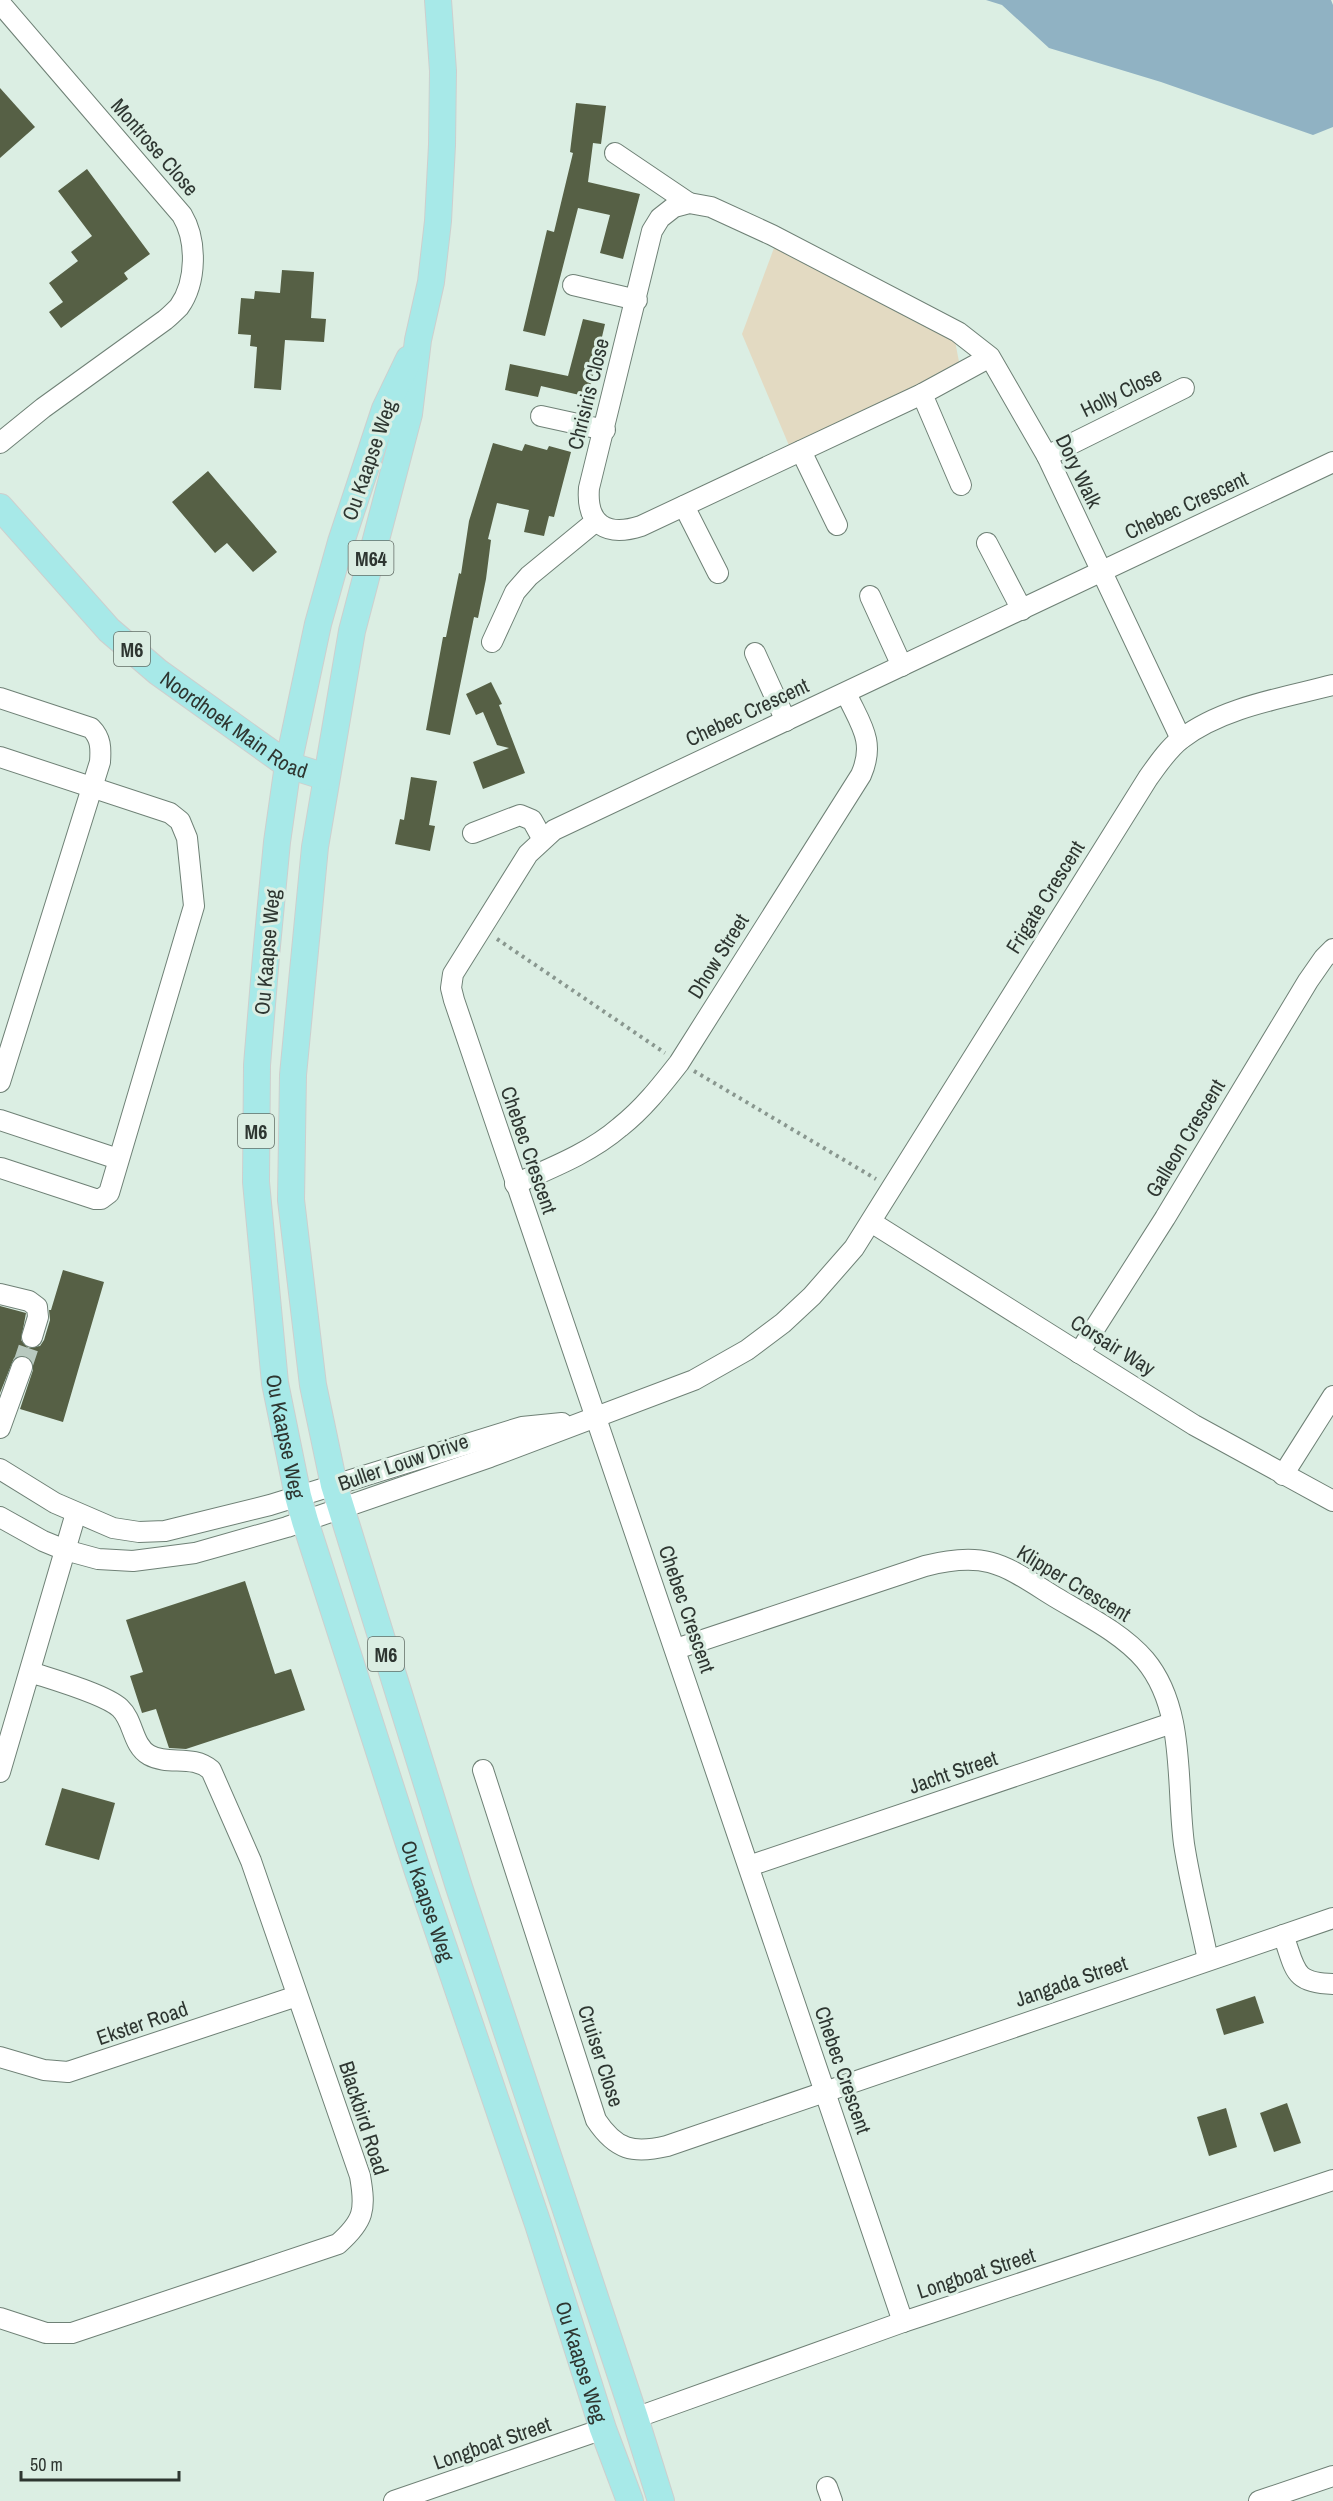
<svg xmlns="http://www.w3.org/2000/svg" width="1333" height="2501" font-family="'Archivo Narrow',sans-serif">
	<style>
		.green { fill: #e3dac2 }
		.water { fill: #90b2c3 }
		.building { fill: #566045 }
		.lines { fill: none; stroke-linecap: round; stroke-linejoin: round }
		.minor-tunnel { stroke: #b8c9bf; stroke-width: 20; stroke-dasharray: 20 10; stroke-linecap: butt }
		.minor-casing { stroke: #6f8176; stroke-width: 22 }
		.major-casing { stroke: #cdcfce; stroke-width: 28 }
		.path { stroke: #89978f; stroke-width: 4; stroke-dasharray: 3 4.5; stroke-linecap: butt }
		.minor { stroke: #fff; stroke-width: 20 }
		.major { stroke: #a7e9e8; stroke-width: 26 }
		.labels { text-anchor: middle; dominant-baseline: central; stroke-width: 6; stroke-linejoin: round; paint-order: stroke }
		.shield { fill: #dbeee3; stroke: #626d66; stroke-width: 1.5 }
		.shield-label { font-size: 20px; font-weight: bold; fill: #2e3631 }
		.street-label { font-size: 21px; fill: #2e3631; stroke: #dbeee3 }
	</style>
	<rect width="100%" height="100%" fill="#dbeee3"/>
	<!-- green -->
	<polygon class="green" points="777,240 955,341 961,372 793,455 742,334"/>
	<!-- water -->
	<polygon class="water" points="986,0 1331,0 1333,5 1333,127 1313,135 1161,82 1049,48 1002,5"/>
	<!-- building -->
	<g class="building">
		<polygon points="0,88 35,127 0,158"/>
		<polygon points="576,103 606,106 601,144 593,143 588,182 640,194 623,259 600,253 610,215 578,208 545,336 523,331 547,230 554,232 573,153 570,152"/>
		<polygon points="87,169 150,254 124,273 128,279 61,328 49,312 63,302 49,283 78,261 71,252 92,236 58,191"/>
		<polygon points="282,270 314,272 311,318 326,319 324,342 285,340 281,390 254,388 257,347 250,346 251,335 238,334 241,298 254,299 255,291 280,293"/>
		<polygon points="583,319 605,324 588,397 541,386 538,397 505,390 510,364 568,376"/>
		<polygon points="493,443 522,451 525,444 547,450 549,446 571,452 554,517 549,516 544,536 524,532 529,510 497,503 488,539 491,540 486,579 478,618 474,617 450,735 426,730 443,637 446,637 459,573 461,574 469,521"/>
		<polygon points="208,471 277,552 253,572 227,543 215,553 172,502"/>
		<polygon points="491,682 502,704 499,705 525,773 483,789 473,762 509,748 497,745 483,712 476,715 466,694"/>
		<polygon points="411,777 437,781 429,825 435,826 430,851 395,844 400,819 404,820"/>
		<polygon points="63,1270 104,1282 63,1422 20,1409 33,1370 31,1360 27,1356 20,1355 14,1358 0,1393 0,1306 26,1313 21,1340 28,1348 40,1346 44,1340 50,1320 49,1310 51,1310"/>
		<polygon points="245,1581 275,1674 291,1669 305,1710 186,1749 169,1748 156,1709 142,1713 130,1676 143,1672 126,1620"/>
		<polygon points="62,1788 115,1803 99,1860 45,1845"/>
		<polygon points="1255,1996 1264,2023 1224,2035 1216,2009"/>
		<polygon points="1287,2103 1301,2143 1274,2152 1260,2113"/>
		<polygon points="1226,2108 1237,2147 1209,2156 1197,2117"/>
	</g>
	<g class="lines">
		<!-- minor-tunnel -->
		<polyline class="minor-tunnel" points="22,1367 32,1337"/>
		<!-- minor casing -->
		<g class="minor-casing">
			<g id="minor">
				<path d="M0,3L182,215C197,240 197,282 179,307C175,311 170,316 165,320L43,408L0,443"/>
				<polyline points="615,153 689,203"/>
				<polyline points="573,285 637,300"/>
				<path d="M990,357L922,394L641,526C607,537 586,525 589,488L652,231L660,218L674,207L689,203L711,207L772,235L958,332L990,357L1047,456L1181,739"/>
				<polyline points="922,394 961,485"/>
				<polyline points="541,416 605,430"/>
				<polyline points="801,451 837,525"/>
				<polyline points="1047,456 1184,388"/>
				<polyline points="684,506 718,573"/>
				<polyline points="987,543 1022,610"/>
				<polyline points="870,596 902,666"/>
				<polyline points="492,642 515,592 529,576 596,521"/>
				<polyline points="755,653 786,721"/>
				<path d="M0,698L91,728C101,738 101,748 100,762L0,1082"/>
				<polyline points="0,757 170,813 180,821 187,838 194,906 109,1193 101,1199 95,1199 1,1168"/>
				<polyline points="473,833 520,815 532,820 542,838"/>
				<polyline points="0,1120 118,1159"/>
				<path d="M515,1184C551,1168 590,1153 620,1127C643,1109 661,1086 679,1063L861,775C876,741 860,724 846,693"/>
				<polyline points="871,1222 1194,1425 1333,1501"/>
				<polyline points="0,1294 29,1301 37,1307 38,1317 32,1337"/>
				<polyline points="1079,1353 1165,1218 1308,981 1324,958 1333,949"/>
				<polyline points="0,1428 22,1367"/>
				<polyline points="0,1469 55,1503 113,1528 139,1532 165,1531 270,1505 522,1427 562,1423"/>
				<polyline points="1283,1475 1333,1396"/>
				<path d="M0,1517L43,1541L65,1550L98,1559L133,1561L195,1553L287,1527L490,1457L694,1380L747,1350L783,1323L812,1296L854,1248L1148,778C1158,764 1168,749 1181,739C1223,707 1283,698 1333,685"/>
				<path d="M676,1649L925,1566C987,1550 1004,1565 1055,1597C1085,1615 1122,1633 1145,1660C1186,1709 1176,1784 1184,1844C1190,1883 1200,1921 1208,1960"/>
				<path d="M483,1770L596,2120C616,2150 633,2154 667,2146L1333,1918"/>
				<polyline points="0,1772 76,1513"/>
				<polyline points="749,1866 1172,1723"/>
				<path d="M1283,1935C1296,1969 1292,1983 1333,1984"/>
				<polyline points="0,2057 44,2070 68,2072 297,1996"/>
				<path d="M0,2318L46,2333H72L338,2244C364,2221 366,2210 360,2176L251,1861L211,1770C192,1754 169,1766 149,1755C132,1745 134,1721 120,1708C105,1694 51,1679 30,1672"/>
				<polyline points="903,2322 454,1000 451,988 453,974 528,854 554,830 1333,462"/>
				<polyline points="635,2418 903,2322 1333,2180"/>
				<polyline points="827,2487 832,2501"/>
				<polyline points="394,2501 603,2429"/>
				<polyline points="1259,2501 1333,2476"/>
			</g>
		</g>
		<!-- major casing -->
		<g class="major-casing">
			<g id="major">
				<polyline points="438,0 443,71 442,145 438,221 431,282 418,340 409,414 352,631 315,847 293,1075 291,1200 313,1385 334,1485 459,1887 635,2418 661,2501"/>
				<path id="s1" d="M409,359L385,409L341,542L318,624L288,765L277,842L266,956L257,1065L256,1182L275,1383L298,1496L305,1521L418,1872L538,2224L603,2429L630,2501"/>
				<path id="s2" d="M0,507L109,630L158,672L288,765L326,777"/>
			</g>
		</g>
		<!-- path -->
		<g class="path">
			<polyline points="497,939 665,1053"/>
			<polyline points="694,1071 876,1179"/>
		</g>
		<!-- minor -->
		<use href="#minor" class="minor"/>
		<!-- major -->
		<use href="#major" class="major"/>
	</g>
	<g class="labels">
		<!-- shield labels -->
		<g class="shield">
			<rect x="348.5" y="541" width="45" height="34" rx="4.5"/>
			<rect x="114" y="632" width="36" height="34" rx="4.5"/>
			<rect x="238" y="1114" width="36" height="34" rx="4.5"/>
			<rect x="368" y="1637" width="36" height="34" rx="4.5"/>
		</g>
		<g class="shield-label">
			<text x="371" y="558">M64</text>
			<text x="132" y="649">M6</text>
			<text x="256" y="1131">M6</text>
			<text x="386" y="1654">M6</text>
		</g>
		<!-- street labels -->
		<g class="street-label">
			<text transform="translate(155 147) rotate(49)">Montrose Close</text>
			<text transform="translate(1121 392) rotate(-26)">Holly Close</text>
			<text transform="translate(588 394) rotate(-76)">Chrisiris Close</text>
			<text transform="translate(369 460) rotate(-71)">Ou Kaapse Weg</text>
			<text transform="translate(1079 471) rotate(64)">Dory Walk</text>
			<text transform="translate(1186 505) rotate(-25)">Chebec Crescent</text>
			<text transform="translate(747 712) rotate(-25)">Chebec Crescent</text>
			<text stroke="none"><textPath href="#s2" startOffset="322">Noordhoek Main Road</textPath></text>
			<text transform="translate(1045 897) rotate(-58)">Frigate Crescent</text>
			<text transform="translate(267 952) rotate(-85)">Ou Kaapse Weg</text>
			<text transform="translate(718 956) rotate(-58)">Dhow Street</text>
			<text transform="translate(1185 1138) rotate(-59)">Galleon Crescent</text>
			<text transform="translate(529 1150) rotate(71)">Chebec Crescent</text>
			<text transform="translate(1113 1345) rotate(32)">Corsair Way</text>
			<text stroke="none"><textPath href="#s1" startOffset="1100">Ou Kaapse Weg</textPath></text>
			<text transform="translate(403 1462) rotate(-19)">Buller Louw Drive</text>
			<text transform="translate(1074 1583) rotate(31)">Klipper Crescent</text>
			<text transform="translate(687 1609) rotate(71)">Chebec Crescent</text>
			<text transform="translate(953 1772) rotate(-19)">Jacht Street</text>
			<text stroke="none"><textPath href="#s1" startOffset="1586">Ou Kaapse Weg</textPath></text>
			<text transform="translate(1071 1981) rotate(-19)">Jangada Street</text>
			<text transform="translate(142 2023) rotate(-19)">Ekster Road</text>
			<text transform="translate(601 2056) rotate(72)">Cruiser Close</text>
			<text transform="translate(843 2070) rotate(71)">Chebec Crescent</text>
			<text transform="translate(364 2118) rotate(72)">Blackbird Road</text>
			<text transform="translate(976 2273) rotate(-18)">Longboat Street</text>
			<text stroke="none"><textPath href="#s1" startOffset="2072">Ou Kaapse Weg</textPath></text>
			<text transform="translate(492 2443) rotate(-19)">Longboat Street</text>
		</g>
	</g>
	<!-- scale -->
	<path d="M21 2471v9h158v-9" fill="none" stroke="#2e3631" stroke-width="3"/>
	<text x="30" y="2471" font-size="18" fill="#2e3631" stroke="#dbeee3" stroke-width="4.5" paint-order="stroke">50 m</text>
</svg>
